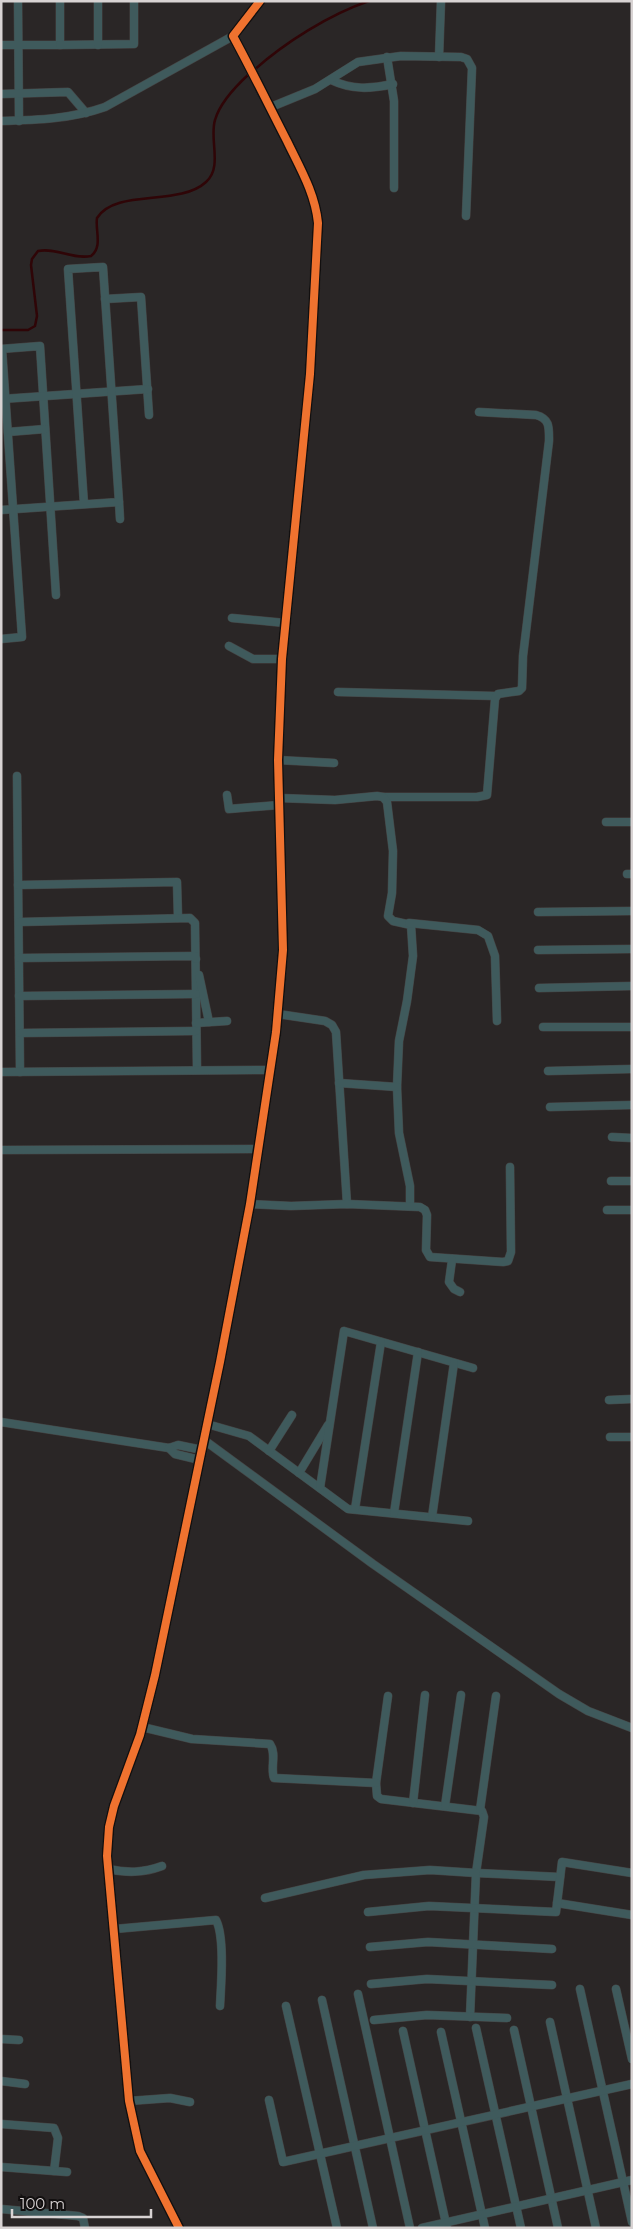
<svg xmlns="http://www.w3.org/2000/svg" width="633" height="2229" font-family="Montserrat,sans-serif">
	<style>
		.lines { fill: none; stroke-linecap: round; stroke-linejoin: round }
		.stream { stroke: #2f0507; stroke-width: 2.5 }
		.street-casing { stroke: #454343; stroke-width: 9 }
		.secondary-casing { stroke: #454343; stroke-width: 11 }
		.street { stroke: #3f5a5c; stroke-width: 8 }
		.secondary { stroke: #4a676a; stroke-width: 10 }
		.cycleway-casing { stroke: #120f0f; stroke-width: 11 }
		.cycleway { stroke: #ef722f; stroke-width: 8 }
	</style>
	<rect width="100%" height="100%" fill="#2a2626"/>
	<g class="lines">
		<!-- stream -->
		<g class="stream">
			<path d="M253,71C284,43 330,14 369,1"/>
			<path d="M1,330H28L35,326L37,316L31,265L32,259L38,251C56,247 73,260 91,256C103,247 95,230 97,218C116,188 179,207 206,182C223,167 209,139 215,120C220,102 236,86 249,74"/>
		</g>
		<!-- street casing -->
		<g class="street-casing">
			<g id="street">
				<polyline points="18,1 19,121"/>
				<polyline points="1,45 60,45 60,1"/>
				<polyline points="60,45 134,44 134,1"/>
				<polyline points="98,45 98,1"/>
				<polyline points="387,57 394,101 394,188"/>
				<polyline points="439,57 441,1"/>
				<path d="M331,80C352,90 370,89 393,84"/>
				<polyline points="1,94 68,92 86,113"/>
				<polyline points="271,107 315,89 358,62 401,56 461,57 467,59 472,68 466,216"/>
				<path d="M1,121C37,120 71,119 105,107L233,36"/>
				<polyline points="105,299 141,297 149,415"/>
				<polyline points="1,349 40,346 56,595"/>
				<polyline points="2,399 148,389"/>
				<polyline points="8,432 45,429"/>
				<polyline points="119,502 120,519"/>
				<polyline points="1,510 119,502 103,267 68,269 84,504"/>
				<polyline points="232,618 285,623"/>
				<polyline points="1,639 22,637 2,349"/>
				<polyline points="229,646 253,659 282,659"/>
				<polyline points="338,692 496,696"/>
				<polyline points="278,760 334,763"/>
				<polyline points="17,776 20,1072"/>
				<polyline points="227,795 229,809 279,805"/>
				<path d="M383,797H477L487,795L495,699L498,694L519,691L522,688L523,656L549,441C549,427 550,419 536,415L479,412"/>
				<polyline points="279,798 335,800 377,796 383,797 387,802 393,851 392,893 388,916 393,921 411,925 413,956 407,1001 399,1041 397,1087 399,1133 410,1186 410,1205"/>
				<polyline points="606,822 632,822"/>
				<polyline points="627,874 632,874"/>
				<polyline points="18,885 177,882 178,918"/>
				<polyline points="538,912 632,911"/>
				<polyline points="19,922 190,918 195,923 197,1070"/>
				<polyline points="409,923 478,930 488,936 495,956 497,1021"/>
				<polyline points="538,950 632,949"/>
				<polyline points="19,958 195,956 196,959"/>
				<polyline points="199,975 209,1022"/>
				<polyline points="539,988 632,986"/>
				<polyline points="19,996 196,994"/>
				<polyline points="278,1014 325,1021 332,1025 336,1032 347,1204"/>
				<polyline points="196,1023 227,1021"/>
				<polyline points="543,1027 632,1027"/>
				<polyline points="20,1033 196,1031"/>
				<polyline points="548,1071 632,1069"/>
				<polyline points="1,1072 270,1070"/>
				<polyline points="339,1083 397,1087"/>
				<polyline points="550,1107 632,1105"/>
				<polyline points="612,1137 632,1138"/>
				<polyline points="1,1150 257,1149"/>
				<polyline points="611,1181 632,1181"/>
				<polyline points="250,1204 291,1206 347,1204 420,1207 425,1210 427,1215 426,1250 430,1257 503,1262 508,1261 511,1252 510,1167"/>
				<polyline points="607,1210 632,1210"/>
				<polyline points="452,1260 449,1282 454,1289 460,1292"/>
				<polyline points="609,1400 632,1399"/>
				<polyline points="1,1422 169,1448 178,1445 202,1450"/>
				<polyline points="207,1424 249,1436 348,1509 468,1521"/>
				<polyline points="610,1437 632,1437"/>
				<polyline points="204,1440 373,1564 559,1694 588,1711 632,1728"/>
				<polyline points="169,1448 175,1454 200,1460"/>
				<polyline points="269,1451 292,1415"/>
				<polyline points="299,1473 328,1425"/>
				<polyline points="320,1488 344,1331 473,1368"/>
				<polyline points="355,1509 381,1342"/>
				<polyline points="394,1513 418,1352"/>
				<polyline points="432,1517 454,1363"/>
				<polyline points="388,1696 376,1783 377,1796 381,1799 482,1811 484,1817 476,1873 560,1877"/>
				<path d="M142,1727L192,1739L270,1744C277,1754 270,1768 274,1778L376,1783"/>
				<polyline points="413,1803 425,1695"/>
				<polyline points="445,1806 461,1695"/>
				<polyline points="480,1810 496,1696"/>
				<path d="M108,1869C127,1873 143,1873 162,1866"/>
				<polyline points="265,1898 364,1875 430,1870 476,1873 470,2017"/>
				<polyline points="557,1903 632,1915"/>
				<polyline points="368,1912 429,1906 556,1912 562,1862 632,1873"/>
				<path d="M115,1929L216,1920C225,1937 221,1986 220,2006"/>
				<polyline points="370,1947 428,1942 552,1949"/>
				<polyline points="371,1984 427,1979 552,1985"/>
				<polyline points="580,1989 632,2222"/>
				<polyline points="616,1989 632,2059"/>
				<polyline points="358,1994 410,2228"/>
				<polyline points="322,2000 373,2228"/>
				<polyline points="286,2006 337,2228"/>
				<polyline points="374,2020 427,2015 507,2018"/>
				<polyline points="550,2022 596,2228"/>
				<polyline points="476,2028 521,2228"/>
				<polyline points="514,2030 558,2228"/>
				<polyline points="403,2031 447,2228"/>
				<polyline points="441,2032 485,2228"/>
				<polyline points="1,2039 19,2040"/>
				<polyline points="1,2081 25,2084"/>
				<polyline points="269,2100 283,2162 632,2084"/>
				<polyline points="129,2101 170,2098 190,2102"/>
				<polyline points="1,2124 54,2128 58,2138 54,2171"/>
				<polyline points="1,2167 67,2172"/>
				<polyline points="1,2209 78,2216 83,2218 85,2228"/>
				<polyline points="422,2228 632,2180"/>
			</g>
		</g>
		<!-- secondary casing -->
		<g class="secondary-casing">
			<path id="secondary" d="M179,2228L140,2151L129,2101L107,1856L109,1827L114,1806L140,1735L155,1675L220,1362L250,1204L276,1032L283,950L278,760L282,659L310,374L318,223C315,193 300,168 287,141C269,106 252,71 233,36L260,1"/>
		</g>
		<!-- street -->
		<use href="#street" class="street"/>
		<!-- secondary -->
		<use href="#secondary" class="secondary"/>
		<!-- cycleway casing -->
		<g class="cycleway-casing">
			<path id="cycleway" d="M179,2228L140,2151L129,2101L107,1856L109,1827L114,1806L140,1735L155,1675L220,1362L250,1204L276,1032L283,950L278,760L282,659L310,374L318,223C315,193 300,168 287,141C269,106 252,71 233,36L260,1"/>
		</g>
		<!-- cycleway -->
		<use href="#cycleway" class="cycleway"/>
	</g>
	<!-- border -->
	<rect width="633" height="2229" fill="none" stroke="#d8d3d3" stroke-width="5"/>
	<!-- scale -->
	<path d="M12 2209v8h139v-8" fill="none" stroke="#d8d3d3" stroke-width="2.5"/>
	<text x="20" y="2209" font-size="15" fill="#d8d3d3" stroke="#120f0f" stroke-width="4" paint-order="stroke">100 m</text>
</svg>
